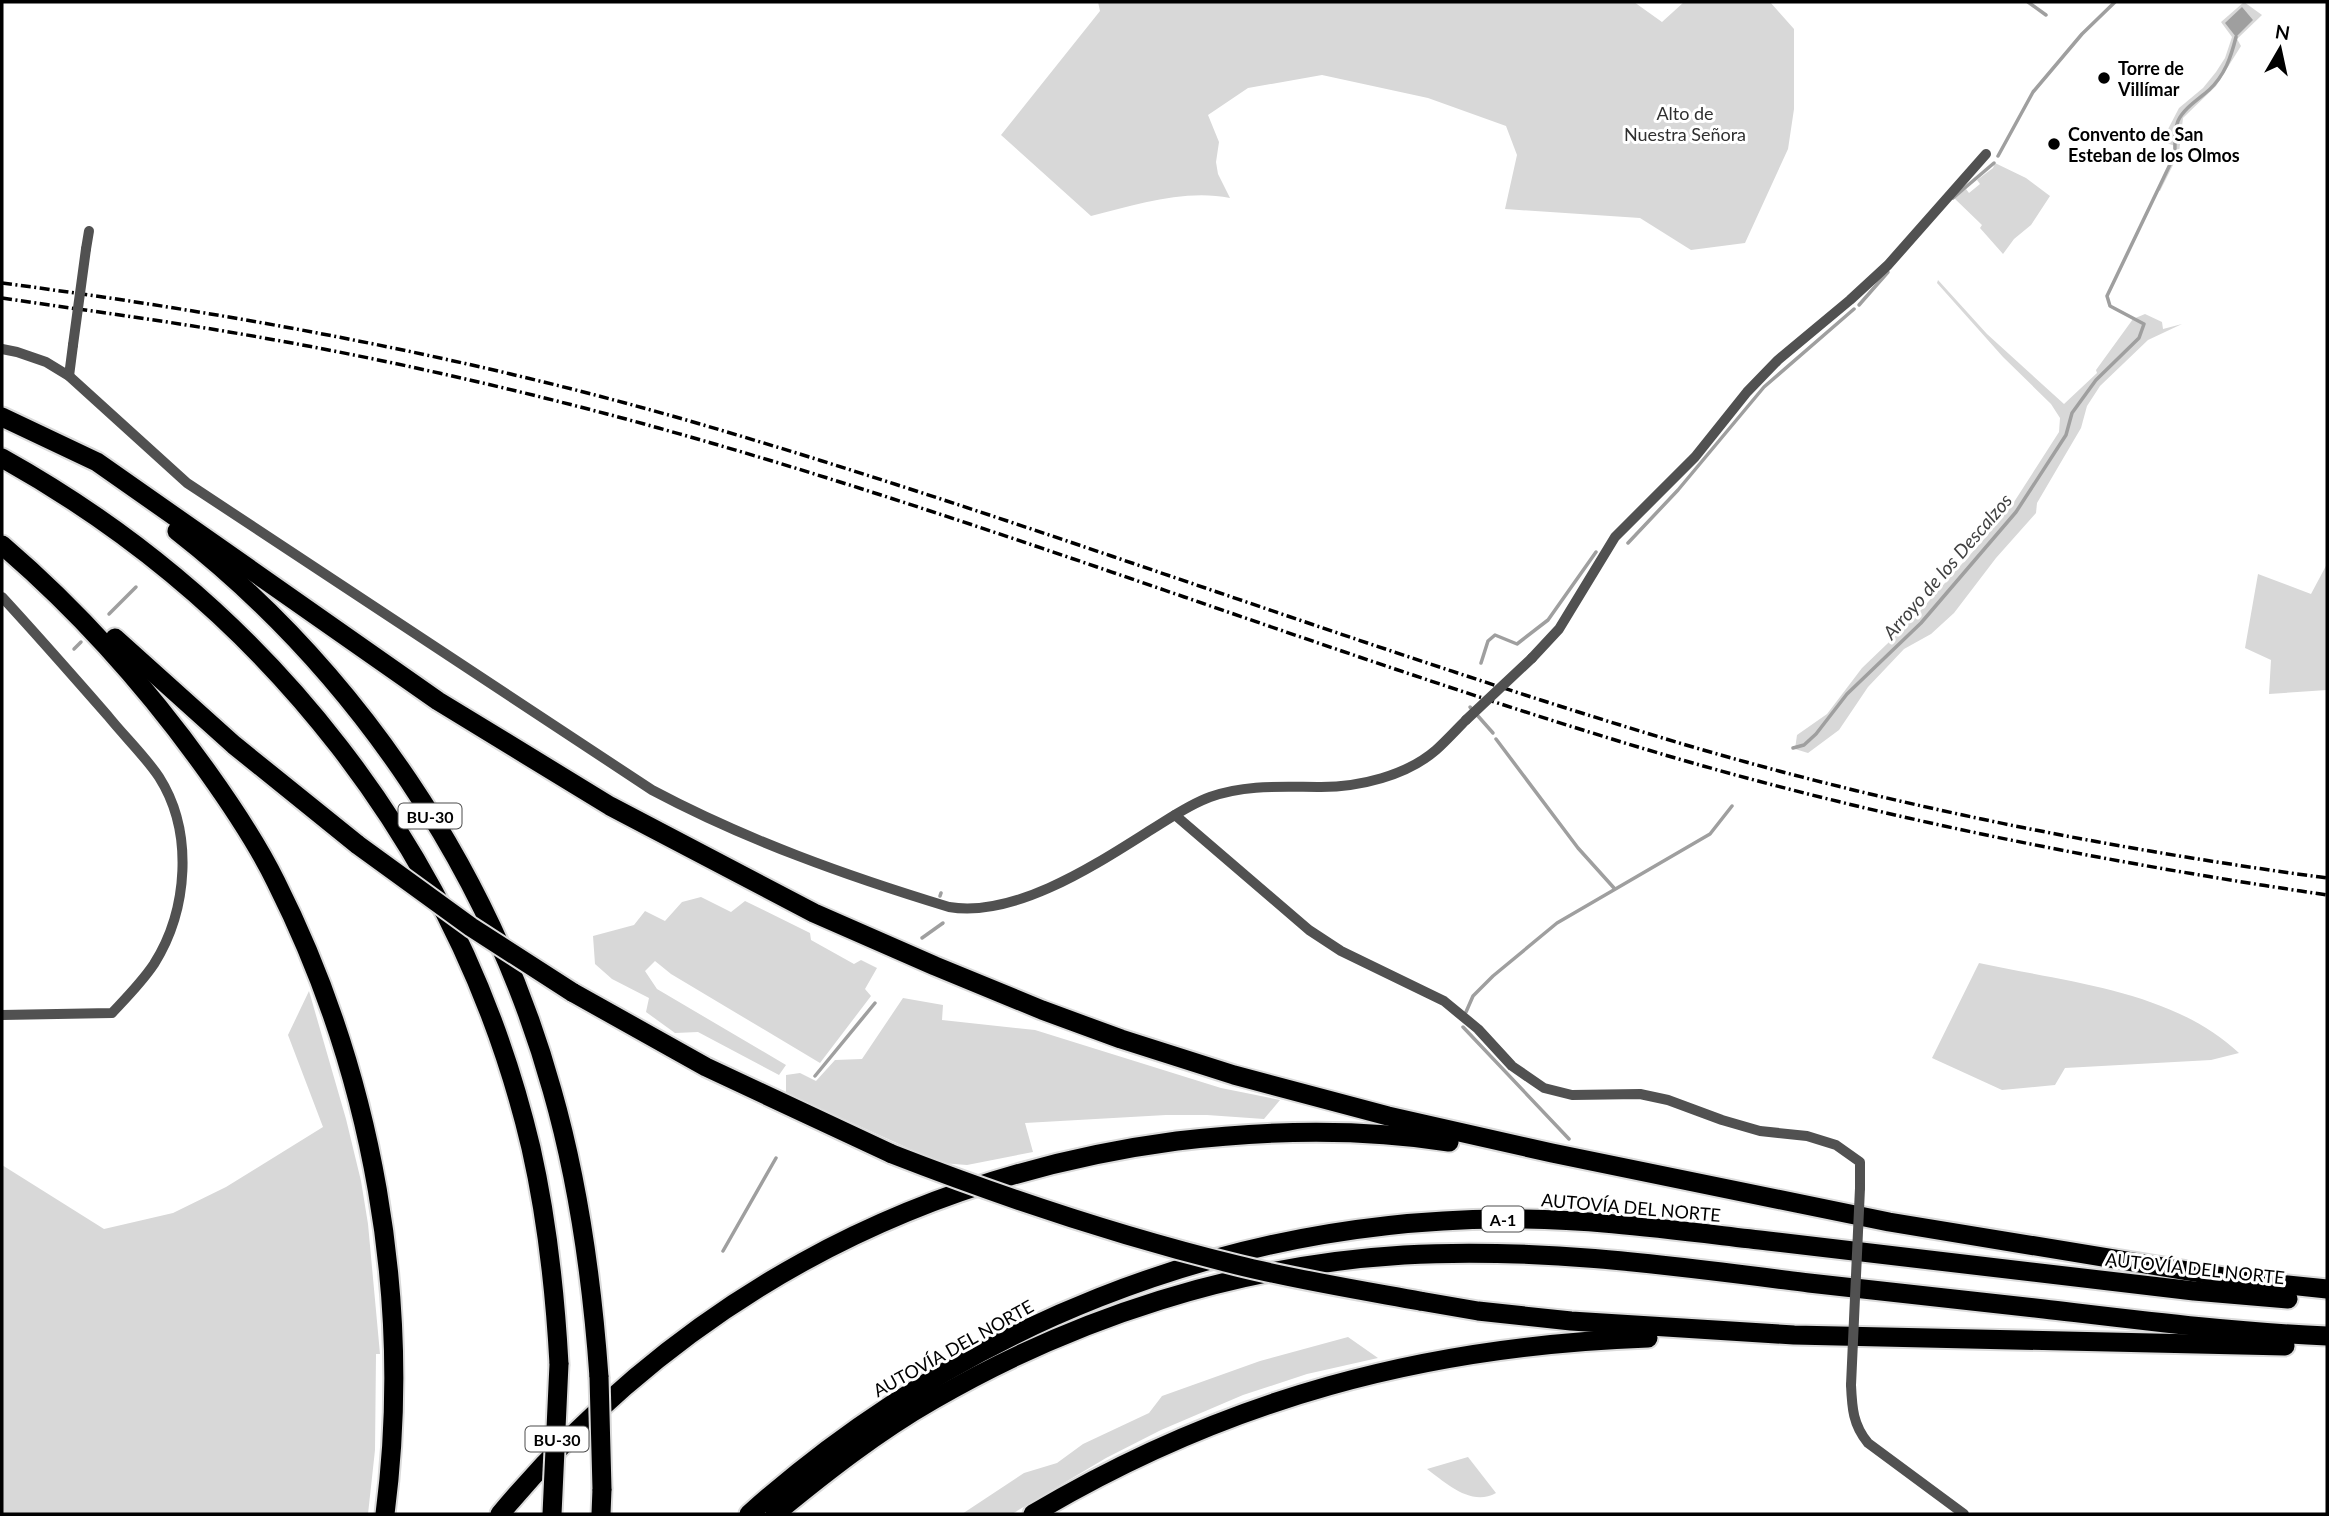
<svg xmlns="http://www.w3.org/2000/svg" width="2329" height="1516" font-family="Lato,sans-serif">
	<style>
		.green { fill: #d8d8d8 }
		.water { fill: #9f9f9f }
		.lines { fill: none; stroke-linecap: round; stroke-linejoin: round }
		.stream { stroke: #9f9f9f; stroke-width: 3.5 }
		.motorway-casing { stroke: #dbdbdb; stroke-width: 23 }
		.minor { stroke: #515151; stroke-width: 10 }
		.motorway { stroke: #000; stroke-width: 19 }
		.rail { stroke: #000; stroke-width: 3.5; stroke-dasharray: 10 3.5 2 3.5; stroke-linecap: butt }
		.motorway-bridge-casing { stroke: #dbdbdb; stroke-width: 23; stroke-linecap: butt }
		.minor-bridge { stroke: #515151; stroke-width: 10 }
		.motorway-bridge { stroke: #000; stroke-width: 19 }
		.poi-dot { fill: #000; stroke: #fff; stroke-width: 2.5 }
		.labels { text-anchor: middle; dominant-baseline: central; stroke-width: 6; stroke-linejoin: round; paint-order: stroke }
		.shield { fill: #fff; stroke: #4c4c4c; stroke-width: 2 }
		.shield-label { font-size: 16px; font-weight: bold; fill: #000 }
		.poi-label { font-size: 18px; font-weight: bold; fill: #000; stroke: #fff; text-anchor: start }
		.park-label { font-size: 18px; fill: #2f2f2f; stroke: #fff }
		.street-label { font-size: 18px; fill: #000; stroke: #fff }
		.water-label { font-size: 19px; font-style: italic; fill: #404040; stroke: #fff }
	</style>
	<rect width="100%" height="100%" fill="#fff"/>
	<!-- green -->
	<g class="green">
		<path d="M1098,2H1634L1662,22L1684,2H1770L1794,29V109L1788,149L1745,243L1691,250L1640,218L1505,209L1517,155L1506,126L1428,98L1322,75L1248,88L1208,115L1219,142L1216,162L1218,174L1230,198C1184,189 1136,205 1091,216L1001,135L1100,11Z"/>
		<polygon points="2244,2 2262,15 2237,39 2241,46 2216,86 2183,118 2179,153 2160,191 2157,189 2175,154 2175,146 2158,140 2166,133 2179,108 2203,88 2216,72 2225,58 2232,37 2221,22"/>
		<polygon points="1995,163 2026,178 2050,196 2031,225 2014,239 2003,254 1980,228 1982,225 1954,198 1966,189 1969,193 1980,184 1977,180 1993,168"/>
		<polygon points="1938,280 1987,334 2064,404 2097,373 2096,370 2133,319 2145,314 2162,322 2163,329 2182,324 2148,340 2100,386 2087,406 2081,428 2037,503 2036,513 1996,558 1954,613 1931,634 1904,649 1868,687 1839,730 1808,753 1795,749 1797,735 1827,714 1862,668 1912,620 1985,538 2014,502 2059,432 2060,418 2051,404 2003,357 1937,283"/>
		<polygon points="2327,564 2327,690 2269,694 2271,660 2245,648 2258,574 2311,594"/>
		<polygon points="701,897 731,912 745,901 810,933 811,940 854,964 861,960 877,968 865,989 871,996 820,1063 671,974 655,961 645,971 657,989 786,1065 779,1075 698,1032 675,1033 646,1012 649,998 612,979 595,964 593,936 634,925 645,911 665,921 682,902"/>
		<path d="M1979,963C2066,982 2172,990 2239,1053L2211,1060L2065,1068L2055,1085L2002,1090L1932,1058Z"/>
		<polygon points="309,991 346,1119 361,1181 368,1224 380,1354 376,1354 375,1450 368,1514 2,1514 2,1165 104,1229 173,1213 226,1187 323,1127 288,1035"/>
		<polygon points="903,998 943,1005 942,1020 1035,1030 1221,1088 1280,1100 1264,1119 1207,1115 1166,1115 1025,1123 1033,1152 967,1165 941,1163 786,1093 786,1075 800,1073 816,1081 835,1060 862,1059"/>
		<polygon points="1348,1337 1378,1358 1307,1374 1243,1395 1161,1430 1106,1458 1012,1514 962,1514 1024,1473 1057,1463 1083,1444 1149,1413 1162,1396 1260,1361"/>
		<path d="M1468,1457L1496,1493C1471,1507 1446,1483 1427,1469Z"/>
	</g>
	<!-- water -->
	<polygon class="water" points="2242,7 2253,20 2236,37 2225,23"/>
	<g class="lines">
		<!-- stream -->
		<g class="stream">
			<polyline points="2028,2 2046,15"/>
			<polyline points="1998,156 2033,92 2082,34 2115,2"/>
			<polyline points="1953,198 1994,163"/>
			<polyline points="1859,305 1888,272"/>
			<polyline points="1628,543 1678,490 1764,387 1854,309"/>
			<polyline points="109,614 136,587"/>
			<polyline points="74,649 81,642"/>
			<polyline points="1481,663 1488,641 1495,635 1517,644 1548,620 1596,552"/>
			<polyline points="1470,707 1493,733"/>
			<polyline points="1496,739 1578,848 1614,888"/>
			<path d="M1793,748L1804,745L1816,734L1847,694L1921,623L2016,512L2066,435L2072,413L2096,380L2139,338L2144,324L2110,306L2107,296L2175,154C2175,143 2174,131 2178,121C2184,108 2199,99 2209,90C2225,75 2231,57 2236,37"/>
			<polyline points="940,896 941,893"/>
			<polyline points="922,938 943,923"/>
			<polyline points="1466,1012 1473,996 1493,976 1557,923 1710,834 1732,806"/>
			<polyline points="1463,1027 1569,1139"/>
			<polyline points="815,1076 875,1003"/>
			<polyline points="723,1251 776,1158"/>
		</g>
		<!-- motorway casing -->
		<g class="motorway-casing">
			<g id="motorway">
				<polyline points="2,417 97,462 438,701 610,806 814,913 935,966 1042,1010 1121,1039 1234,1075 1388,1116 1552,1153 1889,1222 2249,1281 2327,1289"/>
				<path d="M2,458C266,605 461,851 531,1148C547,1219 555,1291 559,1364"/>
				<path d="M177,531C356,671 491,871 552,1090C579,1184 592,1280 599,1377"/>
				<path d="M2,545C80,612 147,687 207,771C232,806 257,843 276,882C373,1075 413,1300 385,1514"/>
				<polyline points="115,638 234,745 358,845"/>
				<polyline points="572,992 706,1067 892,1154"/>
				<polyline points="1420,1301 1478,1311 1571,1321 1794,1335 2285,1346"/>
				<path d="M500,1514C676,1304 905,1177 1177,1141C1268,1130 1359,1128 1449,1142"/>
				<polyline points="601,1514 602,1489"/>
				<path d="M749,1514C958,1328 1222,1221 1502,1219C1591,1218 1680,1231 1768,1241C1910,1257 2052,1274 2194,1291L2288,1299"/>
				<path d="M775,1514C825,1473 877,1432 933,1400C1076,1317 1239,1265 1404,1255C1539,1247 1675,1266 1809,1283C1887,1292 1966,1300 2044,1309C2138,1320 2232,1332 2327,1336"/>
				<path d="M1033,1514C1226,1399 1424,1346 1648,1338"/>
			</g>
		</g>
		<!-- minor -->
		<g class="minor">
			<polyline points="86,249 89,231"/>
			<path d="M2,349L17,352L46,362L69,376L187,483L652,790C746,840 847,876 949,907C1015,918 1095,865 1149,831C1169,819 1188,805 1210,797C1246,784 1283,787 1321,787C1359,787 1406,776 1436,750C1446,741 1456,730 1466,720"/>
			<polyline points="69,376 73,345"/>
			<path d="M2,597C38,636 73,676 108,716C124,736 145,756 159,777C194,832 188,910 154,964C142,982 127,997 112,1013L2,1015"/>
			<polyline points="1532,658 1559,629 1615,537 1695,457 1747,392 1778,360 1850,300 1888,265 1986,154"/>
			<polyline points="1175,815 1309,930 1341,951 1444,1001 1478,1029 1512,1066 1544,1088 1572,1095 1640,1094 1668,1100 1722,1120 1760,1131 1807,1136 1836,1145 1860,1162 1860,1188"/>
			<path d="M1851,1385C1852,1408 1853,1425 1868,1443L1964,1514"/>
		</g>
		<!-- motorway -->
		<use href="#motorway" class="motorway"/>
		<!-- rail -->
		<g class="rail">
			<path d="M2,283C238,314 471,357 700,424C1025,519 1341,641 1666,739C1882,804 2104,848 2327,878"/>
			<path d="M2,298C82,310 161,320 241,334C364,355 486,382 607,414C965,509 1310,650 1665,755C1883,819 2104,862 2327,895"/>
		</g>
		<!-- motorway-bridge casing -->
		<g class="motorway-bridge-casing">
			<g id="motorway-bridge">
				<polyline points="358,845 471,927 572,992"/>
				<path d="M892,1154C1005,1198 1119,1236 1237,1265C1297,1280 1359,1290 1420,1301"/>
				<polyline points="599,1377 602,1489"/>
				<polyline points="552,1514 559,1364"/>
			</g>
		</g>
		<!-- minor-bridge -->
		<g class="minor-bridge">
			<polyline points="73,345 86,249"/>
			<polyline points="1466,720 1532,658"/>
			<polyline points="1851,1385 1860,1188"/>
		</g>
		<!-- motorway-bridge -->
		<use href="#motorway-bridge" class="motorway-bridge"/>
	</g>
	<!-- markers -->
	<g class="poi-dot">
		<circle cx="2104" cy="78" r="7"/>
		<circle cx="2054" cy="144" r="7"/>
	</g>
	<g class="labels">
		<!-- shield labels -->
		<g class="shield">
			<rect x="398.5" y="803.5" width="63" height="25" rx="5"/>
			<rect x="1482" y="1206.5" width="42" height="25" rx="5"/>
			<rect x="525.5" y="1426.5" width="63" height="25" rx="5"/>
		</g>
		<g class="shield-label">
			<text x="430" y="816">BU-30</text>
			<text x="1503" y="1219">A-1</text>
			<text x="557" y="1439">BU-30</text>
		</g>
		<!-- poi labels -->
		<g class="poi-label">
			<text x="2118" y="68">Torre de<tspan x="2118" dy="21">Villímar</tspan></text>
			<text x="2068" y="134">Convento de San<tspan x="2068" dy="21">Esteban de los Olmos</tspan></text>
		</g>
		<!-- park labels -->
		<g class="park-label">
			<text x="1685" y="113">Alto de<tspan x="1685" dy="21">Nuestra Señora</tspan></text>
		</g>
		<!-- street labels -->
		<g class="street-label">
			<text transform="translate(1631 1207) rotate(5)">AUTOVÍA DEL NORTE</text>
			<text transform="translate(2195 1268) rotate(6)">AUTOVÍA DEL NORTE</text>
			<text transform="translate(953 1348) rotate(-29)">AUTOVÍA DEL NORTE</text>
		</g>
		<!-- water labels -->
		<g class="water-label">
			<text transform="translate(1947 566) rotate(-49)">Arroyo de los Descalzos</text>
		</g>
	</g>
	<!-- border -->
	<rect width="2329" height="1516" fill="none" stroke="#000000" stroke-width="7"/>
	<!-- north arrow -->
	<g transform="translate(2280 49) rotate(9)" stroke="#ffffff" stroke-width="5" paint-order="stroke">
	<path d="M0-5L12 26L0 18L-12 26Z" fill="#000000"/>
	<text y="-10" font-size="19" font-weight="bold" text-anchor="middle" fill="#000000">N</text>
	</g>
</svg>
